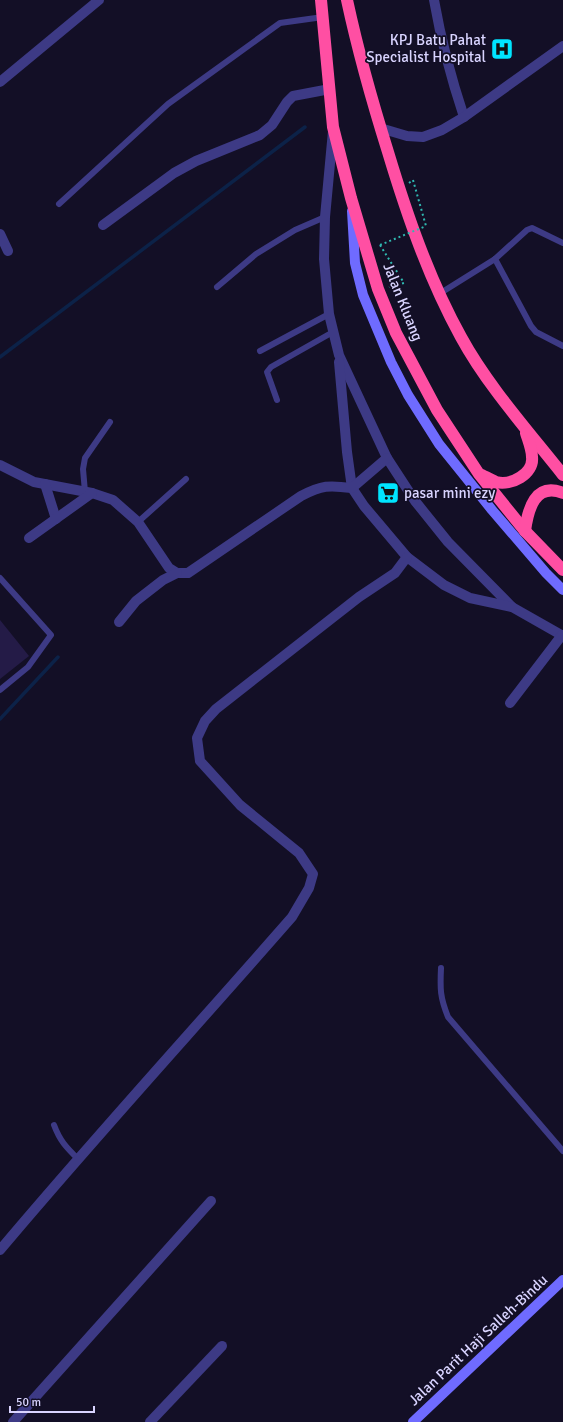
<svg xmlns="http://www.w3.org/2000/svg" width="563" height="1422" font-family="Signika,sans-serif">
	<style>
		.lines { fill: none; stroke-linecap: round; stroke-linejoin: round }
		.stream { stroke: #0c2248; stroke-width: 3.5 }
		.building { fill: #241b47 }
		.path { stroke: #2fb8b0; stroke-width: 2; stroke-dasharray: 2 3; stroke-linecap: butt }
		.lane { stroke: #3d3a85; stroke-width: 6 }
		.street { stroke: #3d3a85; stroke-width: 10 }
		.secondary { stroke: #6f6bff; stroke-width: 10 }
		.highway { stroke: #ff4fa3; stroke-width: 12 }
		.path-bridge { stroke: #2fb8b0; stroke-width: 2; stroke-dasharray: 2 3; stroke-linecap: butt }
		.labels { text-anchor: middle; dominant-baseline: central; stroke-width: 3.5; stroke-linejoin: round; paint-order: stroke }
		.poi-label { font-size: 15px; fill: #d9d4ff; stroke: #130f26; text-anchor: end }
		.street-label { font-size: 15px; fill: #d9d4ff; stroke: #130f26 }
	</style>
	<rect width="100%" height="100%" fill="#130f26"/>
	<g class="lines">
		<!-- stream -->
		<g class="stream">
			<polyline points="0,357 305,127"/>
			<polyline points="0,719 58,657"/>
		</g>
	</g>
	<!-- building -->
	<polygon class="building" points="0,620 29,656 0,679"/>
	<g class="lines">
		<!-- path -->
		<g class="path">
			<polyline points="409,183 413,180 426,226"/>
			<polyline points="380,245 404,283 389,287"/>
		</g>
		<!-- lane -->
		<g class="lane">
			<polyline points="59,204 168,104 280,23 323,17"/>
			<polyline points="495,259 531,326 536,332 563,346"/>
			<polyline points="217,287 256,254 295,230 325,217"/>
			<polyline points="439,294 495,259 527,230 532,228 563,243"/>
			<polyline points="260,351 329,314"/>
			<polyline points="277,400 267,372 271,367 333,332"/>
			<polyline points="85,492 83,469 85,458 110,422"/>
			<polyline points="138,522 186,479"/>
			<polyline points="0,578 51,635 28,667 0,690"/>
			<path d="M441,968C440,989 440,997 448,1017L563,1151"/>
			<path d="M54,1125C60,1141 66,1147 78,1159"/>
		</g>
		<!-- street -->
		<g class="street">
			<path d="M434,0C441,40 451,78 464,117"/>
			<polyline points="0,82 99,0"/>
			<polyline points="380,128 407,136 423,137 442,130 464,117 563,46"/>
			<polyline points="333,131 325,217 324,259 329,314 339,355 387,458 415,501 448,542 512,607"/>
			<polyline points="103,225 174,173 196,161 260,135 272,125 287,102 293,96 330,89"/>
			<polyline points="0,234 8,251"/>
			<polyline points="339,362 347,452 352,488 364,506 407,557 444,585 470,598 512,607 563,636"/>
			<path d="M0,465L34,482L92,493L113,500L138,522L169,568L177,573H188L301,496C322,485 329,485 352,488L387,458"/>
			<polyline points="45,484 56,519"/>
			<polyline points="29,538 92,493"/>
			<polyline points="119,622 136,601 163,580 177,573"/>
			<polyline points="510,703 562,635"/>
			<path d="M0,1250C95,1137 195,1028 292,917L309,888L313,874L299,853L240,805L200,761L197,738L205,721L216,709L359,597L395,573L407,557"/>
			<polyline points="13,1422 211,1201"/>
			<polyline points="150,1422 222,1346"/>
		</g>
		<!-- secondary -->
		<g class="secondary">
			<polyline points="352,211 355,263 363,295 391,362 408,395 439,444 492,510 546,573 563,590"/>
			<polyline points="413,1422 563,1280"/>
		</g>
		<!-- highway -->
		<g class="highway">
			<polyline points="321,0 333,127 351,198 378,289 396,333 437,410 479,474 525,531 563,570"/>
			<path d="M347,0C358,51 372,101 388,152C407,215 429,279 461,337C487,385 529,432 563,475"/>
			<path d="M482,475C486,477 491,480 496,482C511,486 534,474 532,457C532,449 528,440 526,433"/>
			<path d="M525,531C528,509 535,482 563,493"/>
		</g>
		<!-- path-bridge -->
		<polyline class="path-bridge" points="380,245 426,226"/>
	</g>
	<!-- icons -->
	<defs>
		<g id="hospital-square" transform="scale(1.15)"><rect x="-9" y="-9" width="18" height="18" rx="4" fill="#00e5ff" stroke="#130f26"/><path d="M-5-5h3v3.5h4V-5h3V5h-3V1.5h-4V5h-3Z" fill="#111"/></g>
		<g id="supermarket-square" transform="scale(1.15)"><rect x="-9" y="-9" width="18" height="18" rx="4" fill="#00e5ff" stroke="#130f26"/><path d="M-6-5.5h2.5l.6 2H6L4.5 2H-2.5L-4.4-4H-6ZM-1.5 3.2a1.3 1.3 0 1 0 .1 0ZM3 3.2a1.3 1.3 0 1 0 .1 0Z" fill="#111"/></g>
	</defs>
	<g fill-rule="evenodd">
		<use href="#hospital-square" x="502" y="49"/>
		<use href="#supermarket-square" x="388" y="493"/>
	</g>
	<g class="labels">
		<!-- poi labels -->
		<g class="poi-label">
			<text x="486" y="40">KPJ Batu Pahat<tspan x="486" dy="17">Specialist Hospital</tspan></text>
			<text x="404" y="493" text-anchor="start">pasar mini ezy</text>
		</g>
		<!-- street labels -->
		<g class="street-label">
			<text transform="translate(403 302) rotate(68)">Jalan Kluang</text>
			<text transform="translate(478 1340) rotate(-43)">Jalan Parit Haji Salleh-Bindu</text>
		</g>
	</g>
	<!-- scale -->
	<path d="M10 1406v6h84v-6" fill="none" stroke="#d9d4ff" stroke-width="2"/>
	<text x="16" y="1406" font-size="12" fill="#d9d4ff" stroke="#130f26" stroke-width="3" paint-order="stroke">50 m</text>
</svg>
